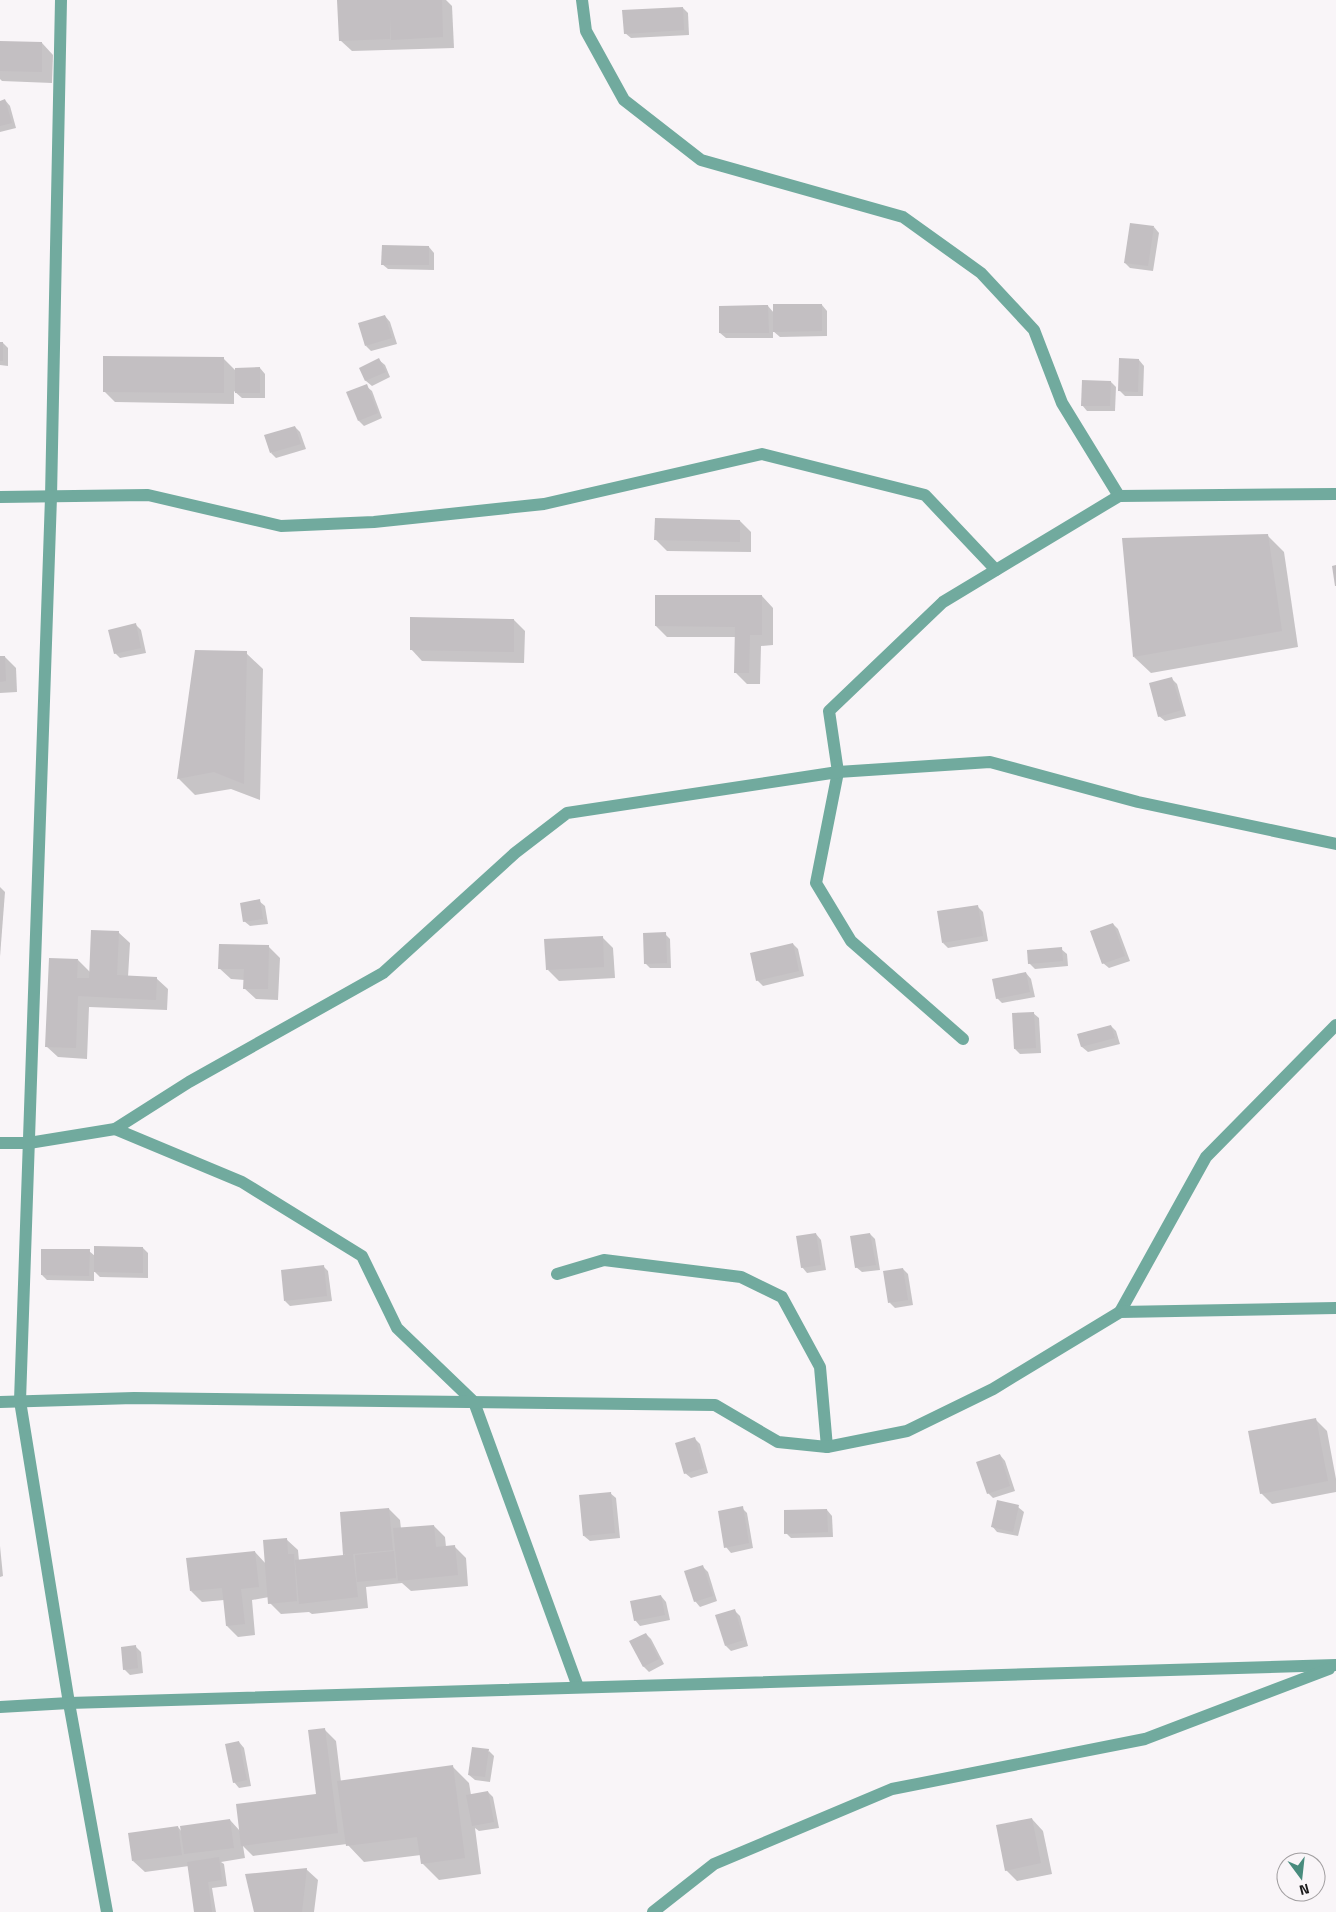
<svg xmlns="http://www.w3.org/2000/svg" width="1336" height="1912" font-family="'Titillium Web',sans-serif">
	<style>
		.shadow { fill: #0003 }
		.building { fill: #c3bfc2 }
		.lines { fill: none; stroke-linecap: round; stroke-linejoin: round }
		.street { stroke: #71aa9e; stroke-width: 12 }
	</style>
	<rect width="100%" height="100%" fill="#f9f5f8"/>
	<!-- shadow -->
	<g class="shadow">
		<polygon points="339,0 446,0 452,6 454,48 352,51 340,40"/>
		<polygon points="683,8 688,13 689,35 631,38 625,33"/>
		<polygon points="0,42 42,43 53,55 52,83 2,81 0,79"/>
		<polygon points="5,100 10,106 16,128 0,132 0,102"/>
		<polygon points="1154,227 1159,233 1153,271 1130,268 1125,263"/>
		<polygon points="429,247 434,253 434,270 388,269 382,264"/>
		<polygon points="822,305 827,311 827,336 780,337 773,331 773,338 726,338 720,333 768,306 774,313"/>
		<polygon points="385,316 390,322 397,344 371,351 366,346"/>
		<polygon points="0,343 3,343 8,348 8,366 0,365"/>
		<polygon points="224,359 236,371 260,368 265,374 265,398 242,398 234,391 234,404 115,402 104,391"/>
		<polygon points="379,360 385,365 390,377 372,386 366,381 361,368"/>
		<polygon points="1139,360 1144,366 1143,396 1125,396 1119,390"/>
		<polygon points="1111,382 1116,387 1115,411 1087,411 1082,405"/>
		<polygon points="366,386 372,391 382,418 364,426 359,421"/>
		<polygon points="295,427 300,432 306,449 276,458 271,453"/>
		<polygon points="740,521 751,532 751,552 667,551 655,539"/>
		<polygon points="1267,535 1284,552 1298,647 1151,673 1134,657"/>
		<polygon points="762,596 773,608 773,645 761,646 760,684 747,684 736,673 736,637 667,637 656,626"/>
		<polygon points="514,620 525,631 524,663 422,661 411,649"/>
		<polygon points="135,624 141,630 146,653 120,658 115,653"/>
		<polygon points="246,653 263,669 260,800 231,789 195,795 178,778"/>
		<polygon points="0,657 5,657 16,668 17,692 0,693"/>
		<polygon points="1172,679 1177,684 1186,716 1165,721 1159,716"/>
		<polygon points="0,887 5,892 0,957"/>
		<polygon points="259,901 265,906 268,924 250,926 244,921"/>
		<polygon points="977,906 983,912 988,941 948,948 943,943"/>
		<polygon points="1113,924 1118,929 1130,961 1109,968 1103,963"/>
		<polygon points="118,932 130,943 128,977 156,978 168,989 167,1010 89,1007 87,1059 58,1057 46,1046 78,960 91,973"/>
		<polygon points="665,934 670,939 671,968 650,968 645,963"/>
		<polygon points="602,937 613,948 615,978 559,981 548,970"/>
		<polygon points="793,944 798,949 804,976 763,986 757,980"/>
		<polygon points="268,946 280,958 278,1000 256,999 244,988 245,980 231,979 219,968"/>
		<polygon points="1061,949 1067,954 1068,966 1035,969 1029,963"/>
		<polygon points="1026,973 1031,979 1035,997 1002,1003 997,998"/>
		<polygon points="1033,1013 1039,1018 1041,1053 1020,1054 1015,1049"/>
		<polygon points="1111,1026 1116,1031 1120,1044 1088,1052 1082,1047 1079,1034"/>
		<polygon points="816,1234 821,1240 826,1270 807,1273 802,1267"/>
		<polygon points="870,1234 875,1239 880,1270 862,1272 856,1267"/>
		<polygon points="143,1248 148,1253 148,1278 100,1277 94,1271 94,1281 47,1280 42,1275 89,1251 95,1256"/>
		<polygon points="323,1266 328,1271 332,1301 290,1306 285,1301"/>
		<polygon points="903,1269 908,1274 913,1305 895,1308 890,1303"/>
		<polygon points="1316,1420 1327,1431 1336,1479 1336,1492 1272,1504 1261,1493"/>
		<polygon points="694,1438 700,1444 708,1473 691,1478 685,1473"/>
		<polygon points="1000,1455 1005,1461 1015,1491 993,1498 988,1493"/>
		<polygon points="610,1493 616,1498 620,1538 590,1541 584,1536"/>
		<polygon points="1018,1507 1024,1512 1018,1536 997,1532 992,1526"/>
		<polygon points="742,1508 747,1513 753,1548 731,1553 726,1547"/>
		<polygon points="389,1509 400,1520 401,1529 434,1526 445,1537 446,1547 454,1546 466,1558 468,1586 411,1591 402,1583 366,1587 368,1608 312,1614 309,1612 281,1614 270,1603 269,1597 252,1600 255,1635 238,1637 227,1626 224,1600 202,1602 191,1591 255,1552 266,1564 286,1539 298,1550 299,1561 345,1556 341,1513"/>
		<polygon points="827,1510 832,1516 833,1537 791,1538 786,1533"/>
		<polygon points="0,1546 3,1576 0,1577"/>
		<polygon points="703,1567 708,1572 717,1601 700,1607 695,1601"/>
		<polygon points="661,1596 666,1602 670,1620 640,1626 635,1620"/>
		<polygon points="735,1611 740,1616 748,1646 731,1651 726,1646"/>
		<polygon points="646,1634 651,1639 664,1664 649,1672 644,1667 631,1641"/>
		<polygon points="136,1647 141,1652 143,1673 130,1675 124,1669"/>
		<polygon points="325,1730 336,1741 341,1782 453,1767 469,1783 471,1795 488,1792 493,1797 499,1828 479,1831 475,1828 481,1874 439,1880 422,1863 421,1855 364,1862 347,1844 253,1856 243,1846 245,1858 221,1862 224,1864 227,1886 212,1888 216,1912 195,1912 189,1866 145,1872 133,1861 178,1827 182,1832 230,1820 240,1831 318,1795"/>
		<polygon points="239,1742 244,1748 251,1786 239,1788 234,1782"/>
		<polygon points="489,1751 494,1756 490,1782 475,1780 469,1775"/>
		<polygon points="1032,1819 1043,1831 1052,1874 1017,1881 1006,1870"/>
		<polygon points="306,1869 318,1880 314,1912 255,1912"/>
	</g>
	<!-- building -->
	<g class="building">
		<polygon points="337,0 442,0 443,37 391,40 390,17 390,39 339,41"/>
		<polygon points="683,7 684,30 624,34 622,10"/>
		<polygon points="0,41 42,42 42,72 0,71"/>
		<polygon points="5,99 12,123 0,126 0,101"/>
		<polygon points="1130,223 1154,226 1148,266 1124,263"/>
		<polygon points="382,245 429,246 429,265 381,265"/>
		<polygon points="773,304 822,304 822,331 773,332"/>
		<polygon points="768,305 769,333 719,333 719,306"/>
		<polygon points="385,315 392,338 365,346 358,323"/>
		<rect x="0" y="342" width="3" height="19"/>
		<polygon points="103,356 224,357 224,393 103,392"/>
		<polygon points="379,358 386,372 365,381 359,368"/>
		<polygon points="1119,358 1139,359 1138,392 1118,391"/>
		<polygon points="260,367 260,393 235,393 235,368"/>
		<polygon points="1082,380 1111,381 1110,406 1081,406"/>
		<polygon points="367,384 378,413 358,421 346,392"/>
		<polygon points="295,426 301,444 270,453 264,435"/>
		<polygon points="655,518 740,520 740,542 654,540"/>
		<polygon points="1268,534 1282,631 1133,657 1122,538"/>
		<polygon points="1336,565 1336,586 1335,586 1332,566"/>
		<polygon points="655,595 762,595 762,635 750,635 749,673 734,673 735,627 655,626"/>
		<polygon points="410,617 514,619 514,652 410,650"/>
		<polygon points="136,623 141,648 114,654 108,630"/>
		<polygon points="195,650 247,651 244,784 214,772 177,779"/>
		<polygon points="0,656 5,656 6,681 0,682"/>
		<polygon points="1172,677 1182,710 1158,717 1149,683"/>
		<polygon points="260,899 263,919 243,922 240,903"/>
		<polygon points="978,905 983,936 942,943 937,911"/>
		<polygon points="1113,923 1125,956 1102,964 1090,931"/>
		<polygon points="91,930 119,931 117,975 157,977 156,1000 78,996 76,1048 45,1047 49,958 78,959 77,978 89,978"/>
		<polygon points="666,932 667,963 644,964 643,933"/>
		<polygon points="603,936 604,967 546,970 544,939"/>
		<polygon points="793,943 799,971 756,981 750,953"/>
		<polygon points="219,944 269,945 268,989 243,989 244,969 218,969"/>
		<polygon points="1062,947 1063,961 1028,964 1027,950"/>
		<polygon points="1026,972 1030,992 996,999 992,979"/>
		<polygon points="1034,1012 1036,1048 1014,1049 1012,1013"/>
		<polygon points="1111,1025 1115,1038 1081,1047 1077,1034"/>
		<polygon points="816,1233 821,1265 801,1268 796,1236"/>
		<polygon points="870,1233 876,1265 855,1268 850,1236"/>
		<polygon points="94,1246 143,1247 143,1273 94,1272"/>
		<polygon points="41,1249 90,1249 89,1276 41,1275"/>
		<polygon points="324,1265 327,1296 284,1301 281,1270"/>
		<polygon points="903,1268 908,1300 888,1303 883,1271"/>
		<polygon points="1316,1418 1328,1481 1260,1494 1248,1431"/>
		<polygon points="695,1437 704,1468 684,1474 675,1443"/>
		<polygon points="1000,1454 1010,1486 987,1494 976,1462"/>
		<polygon points="611,1492 615,1533 583,1536 579,1495"/>
		<polygon points="997,1500 1019,1505 1013,1532 991,1527"/>
		<polygon points="743,1506 749,1543 724,1548 718,1511"/>
		<polygon points="389,1508 393,1550 343,1555 340,1512"/>
		<polygon points="827,1509 828,1532 784,1534 784,1510"/>
		<polygon points="434,1525 436,1547 455,1545 458,1575 398,1581 393,1528"/>
		<polygon points="287,1538 288,1554 294,1554 297,1601 268,1604 263,1540"/>
		<polygon points="255,1551 259,1587 241,1589 245,1624 226,1626 222,1588 190,1591 186,1558"/>
		<polygon points="394,1551 396,1578 357,1582 355,1555"/>
		<polygon points="353,1554 358,1597 299,1604 295,1560"/>
		<polygon points="703,1565 713,1596 694,1602 684,1571"/>
		<polygon points="661,1595 665,1615 634,1621 630,1601"/>
		<polygon points="735,1609 744,1640 725,1646 715,1615"/>
		<polygon points="646,1633 659,1659 643,1667 629,1641"/>
		<polygon points="136,1645 138,1668 123,1670 121,1647"/>
		<polygon points="325,1728 338,1833 241,1846 236,1804 316,1794 308,1730"/>
		<polygon points="239,1741 247,1780 233,1783 225,1744"/>
		<polygon points="472,1747 489,1749 485,1777 468,1775"/>
		<polygon points="453,1765 465,1858 421,1864 417,1837 346,1846 337,1781"/>
		<polygon points="488,1791 494,1822 472,1826 466,1795"/>
		<polygon points="1032,1818 1041,1863 1005,1871 996,1825"/>
		<polygon points="230,1819 234,1848 184,1854 180,1826"/>
		<polygon points="178,1826 182,1855 132,1861 128,1833"/>
		<polygon points="219,1857 222,1880 208,1882 212,1912 194,1912 187,1862"/>
		<polygon points="307,1868 302,1912 254,1912 245,1874"/>
	</g>
	<g class="lines">
		<!-- street -->
		<g class="street">
			<polyline points="61,0 51,497 20,1401 69,1703 107,1912"/>
			<polyline points="582,0 586,31 624,100 701,160 903,217 981,273 1034,330 1062,403 1119,496"/>
			<polyline points="0,497 148,495 281,526 374,522 544,504 762,454 925,495 996,570"/>
			<polyline points="963,1039 851,941 816,883 838,772 829,711 943,602 1119,496 1336,494"/>
			<polyline points="115,1129 242,1182 362,1256 397,1328 474,1402 578,1687"/>
			<polyline points="0,1143 29,1143 115,1129 189,1082 383,973 515,853 567,813 838,772 990,762 1138,802 1336,844"/>
			<polyline points="557,1274 604,1260 741,1277 782,1297 820,1367 827,1447"/>
			<polyline points="1120,1312 1206,1157 1336,1025"/>
			<polyline points="0,1402 134,1398 715,1405 778,1442 827,1447 907,1431 993,1389 1120,1312 1336,1308"/>
			<polyline points="0,1707 69,1703 1336,1665"/>
			<polyline points="653,1912 714,1864 892,1789 1145,1739 1329,1669"/>
		</g>
	</g>
	<!-- north arrow -->
	<g transform="translate(1301 1877) rotate(165)"><circle r="24" fill="#f9f5f8" stroke="#a19ea0"/>
	<path d="M0-4L9 19L0 12L-9 19Z" fill="#488b7d"/>
	<text y="-8" font-size="14" font-weight="bold" text-anchor="middle" fill="#1c1b1c">N</text>
	</g>
</svg>
